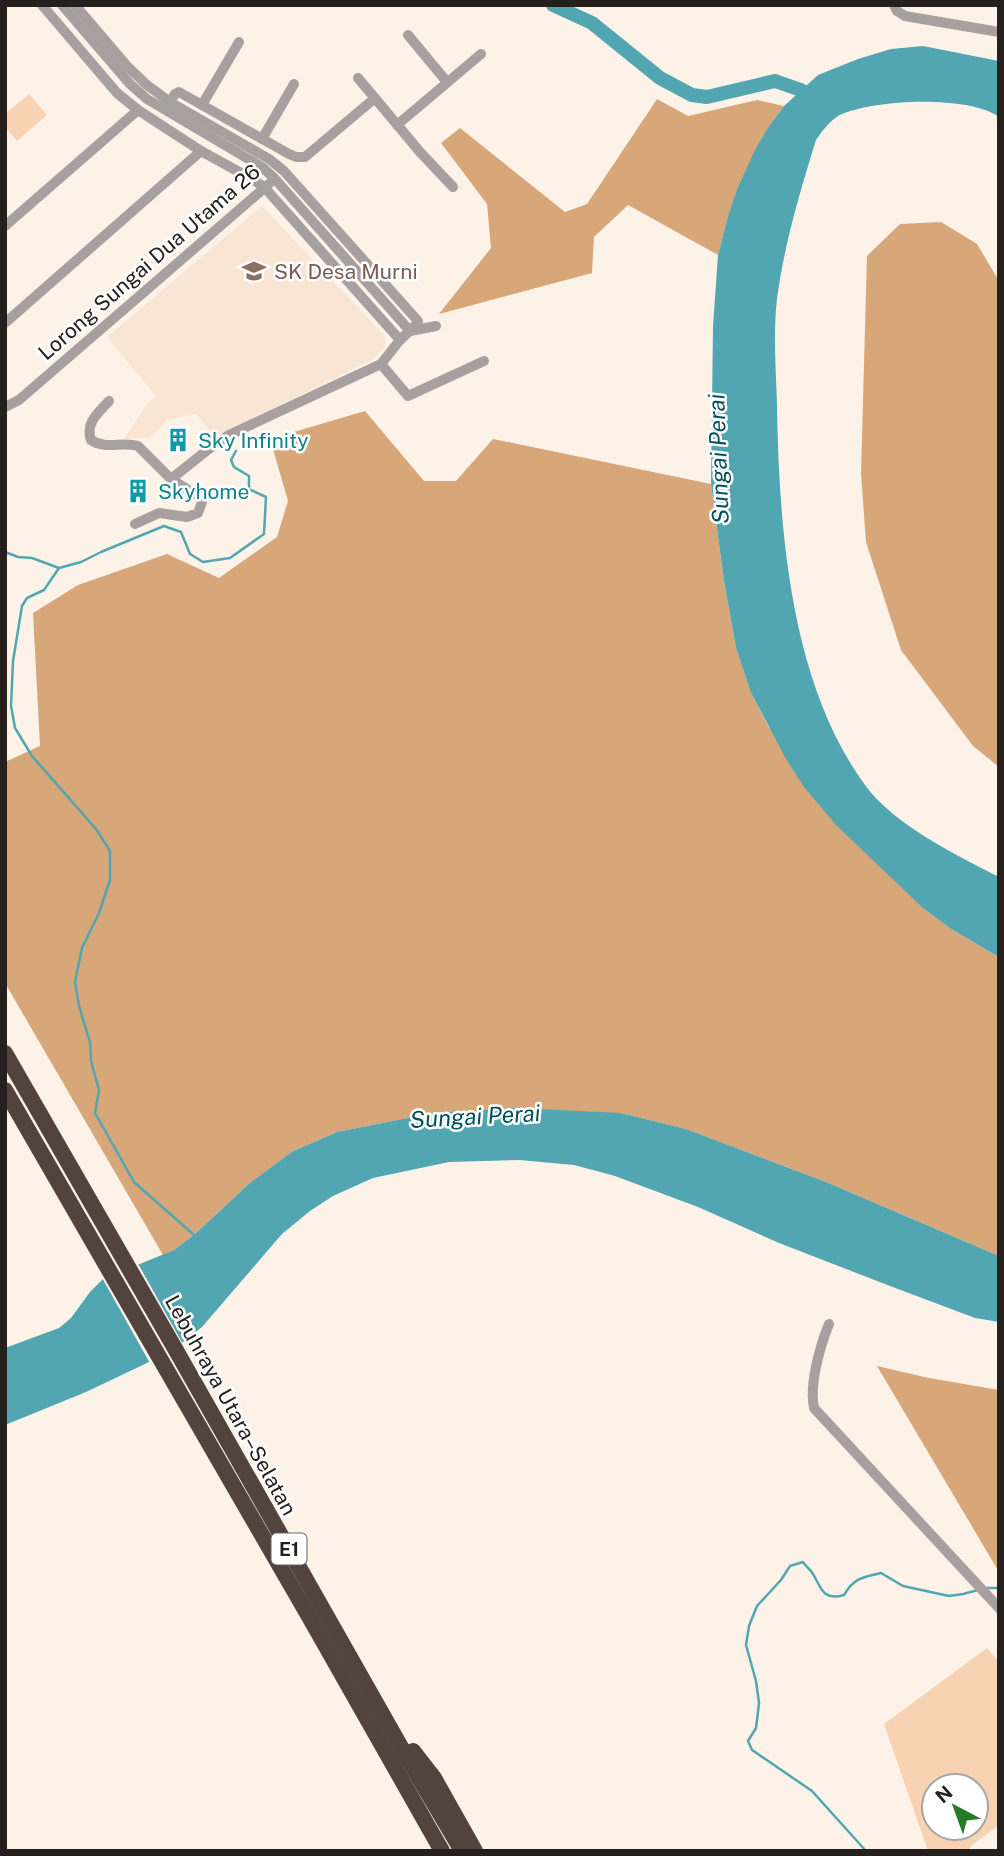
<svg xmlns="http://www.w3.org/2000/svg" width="1004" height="1856" font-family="'Public Sans',sans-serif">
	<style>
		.built { fill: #f9e5d4 }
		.green { fill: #f7d3b4; fill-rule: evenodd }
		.forest { fill: #d7a77a }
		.water { fill: #52a6b2 }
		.pier { fill: #fdf2e8 }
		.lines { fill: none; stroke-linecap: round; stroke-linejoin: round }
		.stream { stroke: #52a6b2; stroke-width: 2.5 }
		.river { stroke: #52a6b2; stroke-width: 14 }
		.minor { stroke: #a8a09e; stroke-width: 10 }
		.highway { stroke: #52433f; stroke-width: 16 }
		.labels { text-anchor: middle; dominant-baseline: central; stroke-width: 5; stroke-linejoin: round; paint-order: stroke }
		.shield { fill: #fff; stroke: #666360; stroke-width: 2 }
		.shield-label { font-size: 19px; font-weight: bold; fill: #25201c }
		.street-label { font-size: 21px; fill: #25201c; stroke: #fff }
		.education-label { font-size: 21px; fill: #785e54; stroke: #fff; text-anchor: start }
		.culture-label { font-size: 21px; fill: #0d838f; stroke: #fff; text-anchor: start }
		.water-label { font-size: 23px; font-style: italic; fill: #005059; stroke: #fff }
	</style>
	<rect width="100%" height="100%" fill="#fdf2e8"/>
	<!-- built -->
	<polygon class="built" points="262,206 385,336 385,347 372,360 215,436 196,414 167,420 150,438 124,439 148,403 156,396 107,337"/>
	<!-- green -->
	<g class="green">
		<polygon points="29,94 47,115 17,141 5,127 5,114"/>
		<path d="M987,1648L999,1662V1825L972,1845L968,1851H928L884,1724ZM934,1786H976V1828H934Z"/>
	</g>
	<!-- forest -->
	<g class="forest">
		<polygon points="657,99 688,116 757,100 784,106 769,126 728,216 718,255 628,205 594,237 592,273 439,314 491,248 487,204 441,143 460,128 565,212 587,204"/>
		<polygon points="941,222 977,244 999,281 999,767 973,746 901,650 866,542 861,473 867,256 900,224"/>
		<polygon points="365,411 424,481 456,481 493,439 711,484 724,581 736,648 751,693 769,728 924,909 951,929 999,957 999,1256 826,1182 686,1129 621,1113 433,1113 337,1132 293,1151 251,1182 196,1233 174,1250 163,1255 5,983 5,762 40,746 33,613 78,585 167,554 219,578 277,537 288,501 270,439"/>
		<polygon points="877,1366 929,1378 999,1390 999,1572"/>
	</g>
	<!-- water -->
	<g class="water">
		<path d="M923,46L999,61V117C968,95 872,99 838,116C829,122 822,131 816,140C800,192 784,245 777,299C773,334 776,370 777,405C779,529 790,682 865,785C893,824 956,855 999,877V957L951,929L924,909L836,825L804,787L786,759L751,693L736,648L724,581L711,484L713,326L718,255L728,216L738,187L755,150L769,126L784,106L818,75L858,59L891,49Z"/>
		<polygon points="518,1108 621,1113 686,1129 826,1182 999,1256 999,1322 975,1318 890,1286 779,1243 698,1207 615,1176 574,1165 519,1160 449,1162 373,1178 333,1196 310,1211 282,1234 202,1327 178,1346 147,1363 86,1392 5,1425 5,1348 59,1328 71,1318 90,1292 103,1279 174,1250 196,1233 251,1182 293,1151 337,1132 433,1113"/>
	</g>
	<!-- pier -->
	<polygon class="pier" points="136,1260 184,1346 151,1365 101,1276 117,1265"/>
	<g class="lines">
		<!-- stream -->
		<g class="stream">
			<polyline points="5,552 18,557 32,558 59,568"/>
			<polyline points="194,1235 134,1182 95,1113 99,1090 91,1061 90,1042 79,1006 75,982 82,948 99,913 110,880 110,851 96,829 32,756 15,728 11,706 13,661 22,606 27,598 44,590 59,568 81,562 101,552 164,526 181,532 190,554 203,562 230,558 264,534 266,497 249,489 249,476 234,467 231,460 236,451"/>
			<polyline points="985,1588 999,1588"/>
			<path d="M866,1851L812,1791L752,1750L748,1741L756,1728L759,1703L756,1681L746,1645L749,1626L757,1606L781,1580L790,1566L803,1562C805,1565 808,1568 811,1571C821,1585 821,1602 844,1595C854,1578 863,1577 881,1573L903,1586L949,1596L963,1594L978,1590"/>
		</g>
		<!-- river -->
		<polyline class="river" points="553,5 592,23 660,78 692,95 707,97 775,81 801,90 814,101"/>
		<!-- minor -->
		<g class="minor">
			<polyline points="42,5 117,93 138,110 201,151 254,180 265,188 400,340"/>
			<polyline points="62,5 130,84 147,99 262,167 275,179 410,331"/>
			<polyline points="75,5 127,66 147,85 170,102 269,159 284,171 418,321 417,324 400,340 381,364 229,435 210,448 171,479"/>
			<polyline points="894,5 897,11 905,16 999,32"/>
			<polyline points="408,35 447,82"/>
			<polyline points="358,78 420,152 453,187"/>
			<polyline points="170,102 175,94 179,92 289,154 296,157 305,157 375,98"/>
			<polyline points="202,105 239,42"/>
			<polyline points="397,125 481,54"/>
			<polyline points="262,139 294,84"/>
			<polyline points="5,226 138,110"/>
			<polyline points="5,323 201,151"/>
			<polyline points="410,331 436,326"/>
			<polyline points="381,364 408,396 484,361"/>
			<path d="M109,401C98,413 85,423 91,440C106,450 122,441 138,446L171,479L201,498L202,502L198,513L187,517L159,513L135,524"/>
			<polyline points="5,407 19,400 269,184"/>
			<path d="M829,1324C820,1346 809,1385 814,1408L999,1608"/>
		</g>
		<!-- highway -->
		<g class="highway">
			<polyline points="5,1053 177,1352 406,1756 462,1851"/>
			<polyline points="5,1090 311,1620 442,1851"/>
			<polyline points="413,1751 434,1778 475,1851"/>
		</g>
	</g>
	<!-- icons -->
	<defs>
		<g id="school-bare" transform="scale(1.89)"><path d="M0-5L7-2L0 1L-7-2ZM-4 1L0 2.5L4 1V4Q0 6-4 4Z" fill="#8d6e63" stroke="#fff" stroke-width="2.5" paint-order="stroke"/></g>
		<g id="building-bare" transform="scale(1.89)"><path d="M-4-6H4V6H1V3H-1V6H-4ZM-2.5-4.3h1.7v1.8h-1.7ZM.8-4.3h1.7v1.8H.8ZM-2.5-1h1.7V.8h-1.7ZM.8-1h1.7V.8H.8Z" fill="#0f9aa8" stroke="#fff" stroke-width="2.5" paint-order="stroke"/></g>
	</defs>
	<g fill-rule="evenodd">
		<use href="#school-bare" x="254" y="271"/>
		<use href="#building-bare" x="178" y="440"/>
		<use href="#building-bare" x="138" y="491"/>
	</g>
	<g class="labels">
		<!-- shield labels -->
		<rect class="shield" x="271.5" y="1533.5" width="35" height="31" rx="5"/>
		<g class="shield-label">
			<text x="289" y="1549">E1</text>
		</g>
		<!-- street labels -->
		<g class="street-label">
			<text transform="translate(149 262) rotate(-41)">Lorong Sungai Dua Utama 26</text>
			<text transform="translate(231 1405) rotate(61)">Lebuhraya Utara–Selatan</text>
		</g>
		<!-- education labels -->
		<g class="education-label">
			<text x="274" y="271">SK Desa Murni</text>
		</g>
		<!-- culture labels -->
		<g class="culture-label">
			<text x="198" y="440">Sky Infinity</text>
			<text x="158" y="491">Skyhome</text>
		</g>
		<!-- water labels -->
		<g class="water-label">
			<text transform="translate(718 459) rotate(-92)">Sungai Perai</text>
			<text transform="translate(475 1116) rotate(-3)">Sungai Perai</text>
		</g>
	</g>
	<!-- border -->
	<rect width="1004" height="1856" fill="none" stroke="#25201c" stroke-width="14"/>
	<!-- north arrow -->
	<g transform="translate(955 1807) rotate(319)"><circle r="33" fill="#ffffff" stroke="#a8a6a4" stroke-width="2"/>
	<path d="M0-5L12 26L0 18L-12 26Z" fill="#257a26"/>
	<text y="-10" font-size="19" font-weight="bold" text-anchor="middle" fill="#25201c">N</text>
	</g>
</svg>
